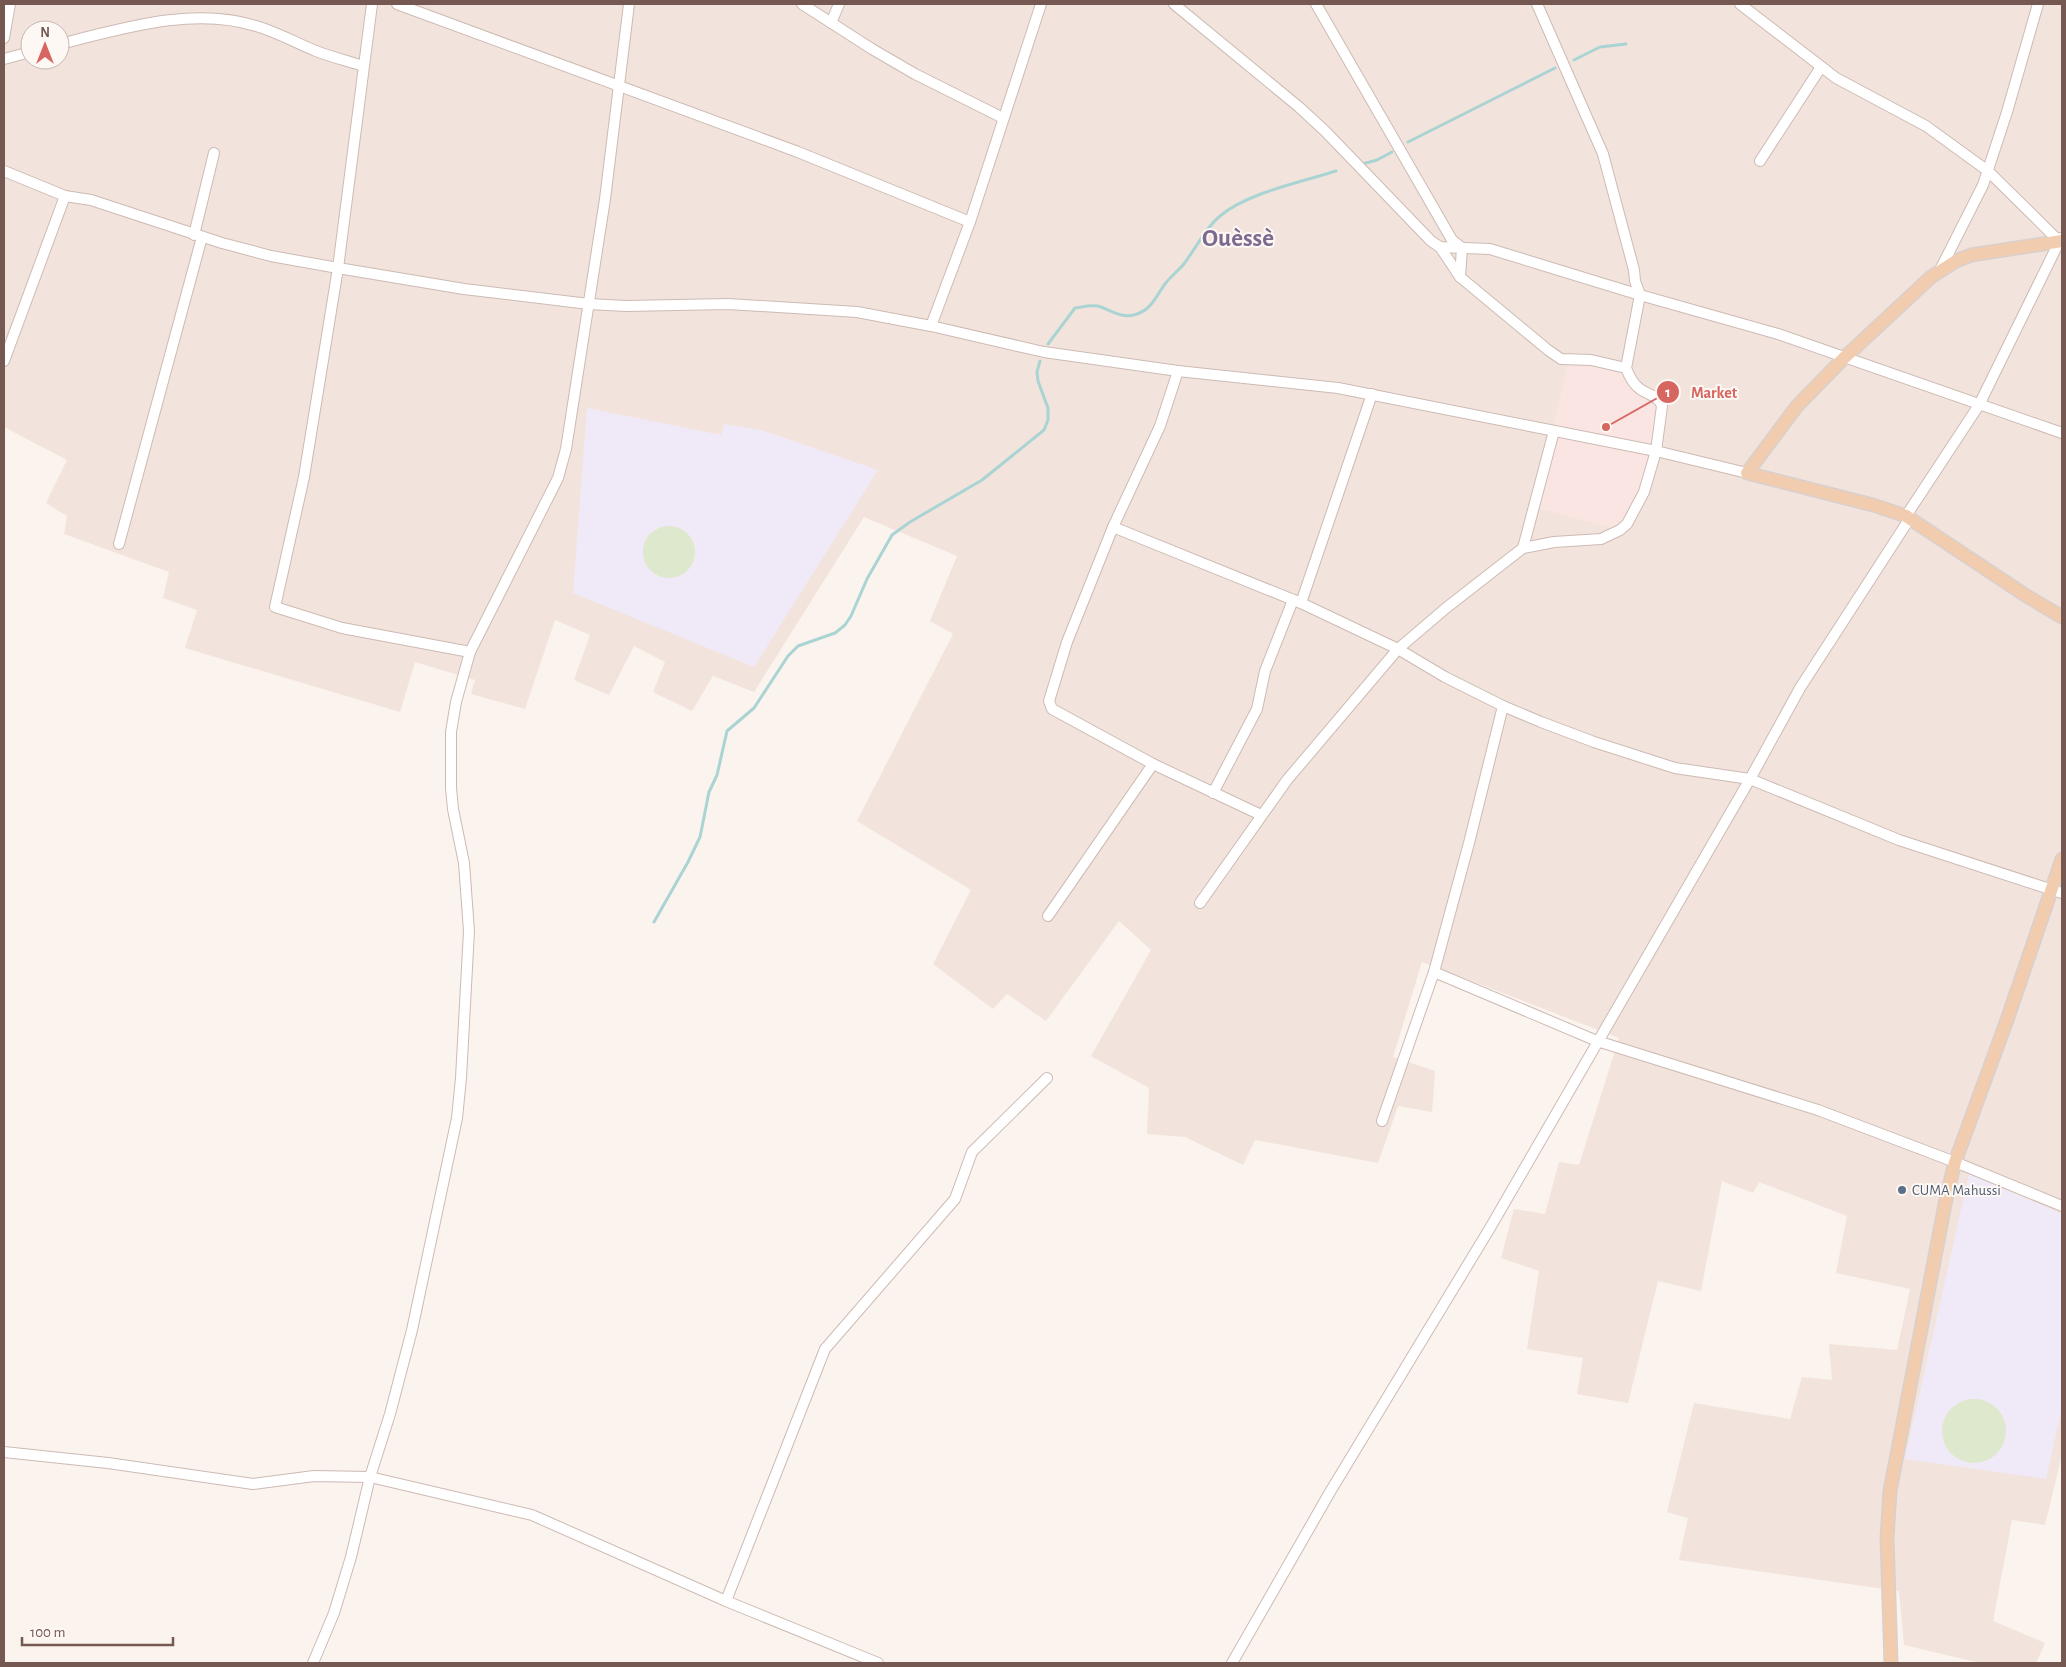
<svg xmlns="http://www.w3.org/2000/svg" width="2066" height="1667" font-family="'Alegreya Sans',sans-serif">
	<style>
		.residential { fill: #f2e4dc; fill-rule: evenodd }
		.commercial { fill: #fae5e3 }
		.education { fill: #f0eaf8 }
		.pitch { fill: #dde8cc }
		.lines { fill: none; stroke-linecap: round; stroke-linejoin: round }
		.stream { stroke: #aad4d3; stroke-width: 3 }
		.minor-casing { stroke: #cdbab4; stroke-width: 12 }
		.major-casing { stroke: #d8d0cf; stroke-width: 15 }
		.minor { stroke: #fff; stroke-width: 10 }
		.major { stroke: #f2ccae; stroke-width: 12 }
		.service-dot { fill: #5c6f8a; stroke: #fef8f4; stroke-width: 2 }
		.labels { text-anchor: middle; dominant-baseline: central; stroke-width: 4; stroke-linejoin: round; paint-order: stroke }
		.service-label { font-size: 15px; fill: #4e5e75; stroke: #fef8f4; text-anchor: start }
		.town-label { font-size: 25px; font-weight: bold; fill: #7c6a8f; stroke: #fef8f4 }
		.leader { fill: none; stroke: #d76661; stroke-width: 2 }
		.callout-dot { fill: #d76661; stroke: #fef8f4; stroke-width: 2 }
		.mark-label { font-size: 15px; text-anchor: middle; font-weight: bold; fill: #fff }
		.callout-label { font-size: 16px; text-anchor: middle; font-weight: bold; fill: #d76661; stroke: #fef8f4; stroke-width: 4; stroke-linejoin: round; paint-order: stroke }
	</style>
	<rect width="100%" height="100%" fill="#fbf3ed"/>
	<!-- residential -->
	<path class="residential" d="M4,4H2062V1455L2045,1525L2012,1520L1993,1621L2045,1643L2036,1663H1980L1904,1645L1899,1591L1679,1560L1688,1518L1667,1512L1694,1403L1790,1419L1802,1377L1832,1380L1829,1344L1897,1350L1910,1289L1836,1273L1847,1216L1759,1182L1753,1193L1722,1181L1701,1291L1658,1281L1628,1403L1577,1394L1583,1358L1527,1349L1539,1271L1501,1258L1514,1209L1545,1214L1559,1162L1579,1165L1619,1038L1422,962L1393,1057L1435,1071L1432,1112L1398,1106L1378,1163L1255,1140L1243,1165L1185,1137L1147,1134L1149,1088L1091,1056L1151,950L1119,921L1046,1021L1007,994L993,1009L933,964L971,890L857,821L953,634L930,621L957,556L864,517L754,692L713,676L692,711L653,692L665,662L634,646L609,695L574,680L590,635L555,620L525,709L471,694L475,680L415,662L400,712L185,648L197,610L163,598L169,572L64,534L67,516L46,503L67,460L4,427ZM30,30H60V60H30Z"/>
	<!-- commercial -->
	<polygon class="commercial" points="1569,360 1626,368 1629,375 1661,403 1644,492 1620,530 1534,507"/>
	<!-- education -->
	<g class="education">
		<polygon points="587,408 721,435 724,424 761,430 878,470 754,667 573,593"/>
		<polygon points="1969,1174 2062,1214 2062,1407 2046,1479 1905,1459"/>
	</g>
	<!-- pitch -->
	<g class="pitch">
		<circle cx="669" cy="552" r="26"/>
		<circle cx="1974" cy="1431" r="32"/>
	</g>
	<g class="lines">
		<!-- stream -->
		<g class="stream">
			<polyline points="1574,60 1600,47 1626,44"/>
			<polyline points="1408,142 1555,68"/>
			<polyline points="1362,164 1377,160 1392,152"/>
			<path d="M1048,344L1075,308C1083,307 1093,304 1101,307C1113,312 1124,319 1137,314C1152,309 1156,296 1165,284C1170,277 1177,272 1183,265C1196,249 1204,229 1220,216C1247,193 1301,182 1336,171"/>
			<polyline points="654,922 688,862 700,837 709,792 717,775 727,731 754,708 788,656 798,646 835,633 845,625 851,616 867,579 892,535 910,522 982,480 1044,430 1048,420 1048,408 1038,381 1037,372 1040,361"/>
		</g>
		<!-- minor casing -->
		<g class="minor-casing">
			<g id="minor">
				<polyline points="372,4 338,268 304,477 275,607 342,628 470,652"/>
				<polyline points="397,4 798,152 970,222"/>
				<polyline points="802,4 872,49 915,74 1003,118"/>
				<polyline points="1174,4 1299,107 1325,131 1431,241 1440,247 1490,249 1640,295 1778,334 2062,433"/>
				<polyline points="1316,4 1452,240 1462,248 1460,277"/>
				<polyline points="1740,4 1836,78 1926,126 1988,171 2059,241"/>
				<polyline points="831,23 839,4"/>
				<polyline points="4,38 10,4"/>
				<path d="M60,44C121,29 193,6 256,26C277,32 296,43 316,51C331,57 348,61 363,66"/>
				<polyline points="4,59 30,52"/>
				<polyline points="1760,161 1821,67"/>
				<polyline points="4,171 65,196 91,200 222,243 271,256 338,268 464,289 589,304 626,306 728,304 857,312 931,326 1044,352 1178,371 1338,388 1656,451 1747,473"/>
				<polyline points="194,235 214,153"/>
				<polyline points="1440,247 1460,277 1548,350 1561,359 1591,360 1626,368"/>
				<polyline points="1940,270 1983,185 2007,112 2038,4"/>
				<polyline points="931,326 970,222 1041,4"/>
				<polyline points="4,361 65,196"/>
				<polyline points="1178,371 1160,426 1113,527 1067,642 1049,701 1052,709 1153,764 1261,815"/>
				<polyline points="1906,516 1979,405 2061,238"/>
				<polyline points="1113,527 1301,603 1398,649 1445,677 1503,706 1541,722 1594,742 1675,768 1750,779 1899,840 2062,893"/>
				<polyline points="119,544 202,237"/>
				<polyline points="1523,548 1554,431"/>
				<polyline points="1301,603 1372,394"/>
				<polyline points="1213,793 1257,709 1265,671 1293,600"/>
				<path d="M1200,903L1287,780L1398,649L1446,608L1523,548L1554,542L1601,539L1620,530L1627,524L1644,492L1656,451L1662,406C1659,396 1648,395 1640,389C1633,384 1629,376 1626,368L1640,295L1635,281L1634,270L1603,154L1537,4"/>
				<polyline points="1048,916 1153,764"/>
				<polyline points="1434,972 1597,1041 1818,1110 1955,1162 2062,1206"/>
				<polyline points="1382,1121 1434,972 1469,843 1503,706"/>
				<polyline points="4,1452 108,1463 253,1484 314,1476 370,1477 532,1515 726,1601 878,1663"/>
				<polyline points="726,1601 825,1349 955,1199 972,1152 1047,1078"/>
				<polyline points="313,1663 334,1613 351,1557 370,1477 390,1414 412,1330 457,1118 461,1078 469,931 464,863 453,809 451,788 451,732 456,702 470,652 558,478 566,449 605,199 629,4"/>
				<polyline points="1232,1663 1330,1492 1490,1228 1750,779 1800,688 1910,518"/>
			</g>
		</g>
		<!-- major casing -->
		<g class="major-casing">
			<g id="major">
				<polyline points="2062,241 1971,255 1956,261 1931,277 1844,358 1797,406 1747,473 1873,505 1906,516 2025,595 2062,617"/>
				<polyline points="1891,1663 1887,1538 1890,1491 1946,1199 1955,1162 2007,1020 2062,859"/>
			</g>
		</g>
		<!-- minor -->
		<use href="#minor" class="minor"/>
		<!-- major -->
		<use href="#major" class="major"/>
	</g>
	<!-- markers -->
	<circle class="service-dot" cx="1902" cy="1190" r="5"/>
	<g class="labels">
		<!-- service labels -->
		<g class="service-label">
			<text x="1912" y="1190">CUMA Mahussi</text>
		</g>
		<!-- town labels -->
		<g class="town-label">
			<text x="1238" y="238">Ouèssè</text>
		</g>
	</g>
	<!-- callouts -->
	<path class="leader" d="M1606 427L1668 392"/>
	<g class="callout-dot">
		<circle cx="1606" cy="427" r="5"/>
		<circle cx="1668" cy="392" r="12"/>
	</g>
	<g class="mark-label">
		<text x="1668" y="397">1</text>
	</g>
	<g class="callout-label">
		<text x="1714" y="398">Market</text>
	</g>
	<!-- border -->
	<rect width="2066" height="1667" fill="none" stroke="#755852" stroke-width="10"/>
	<!-- north arrow -->
	<g transform="translate(45 45)"><circle r="24" fill="#fef8f4" stroke="#c7b8b3"/>
	<path d="M0-4L9 19L0 12L-9 19Z" fill="#d76661"/>
	<text y="-8" font-size="14" font-weight="bold" text-anchor="middle" fill="#755852">N</text>
	</g>
	<!-- scale -->
	<path d="M22 1637v8h151v-8" fill="none" stroke="#755852" stroke-width="2.5"/>
	<text x="30" y="1637" font-size="15" fill="#755852" stroke="#fef8f4" stroke-width="4" paint-order="stroke">100 m</text>
</svg>
